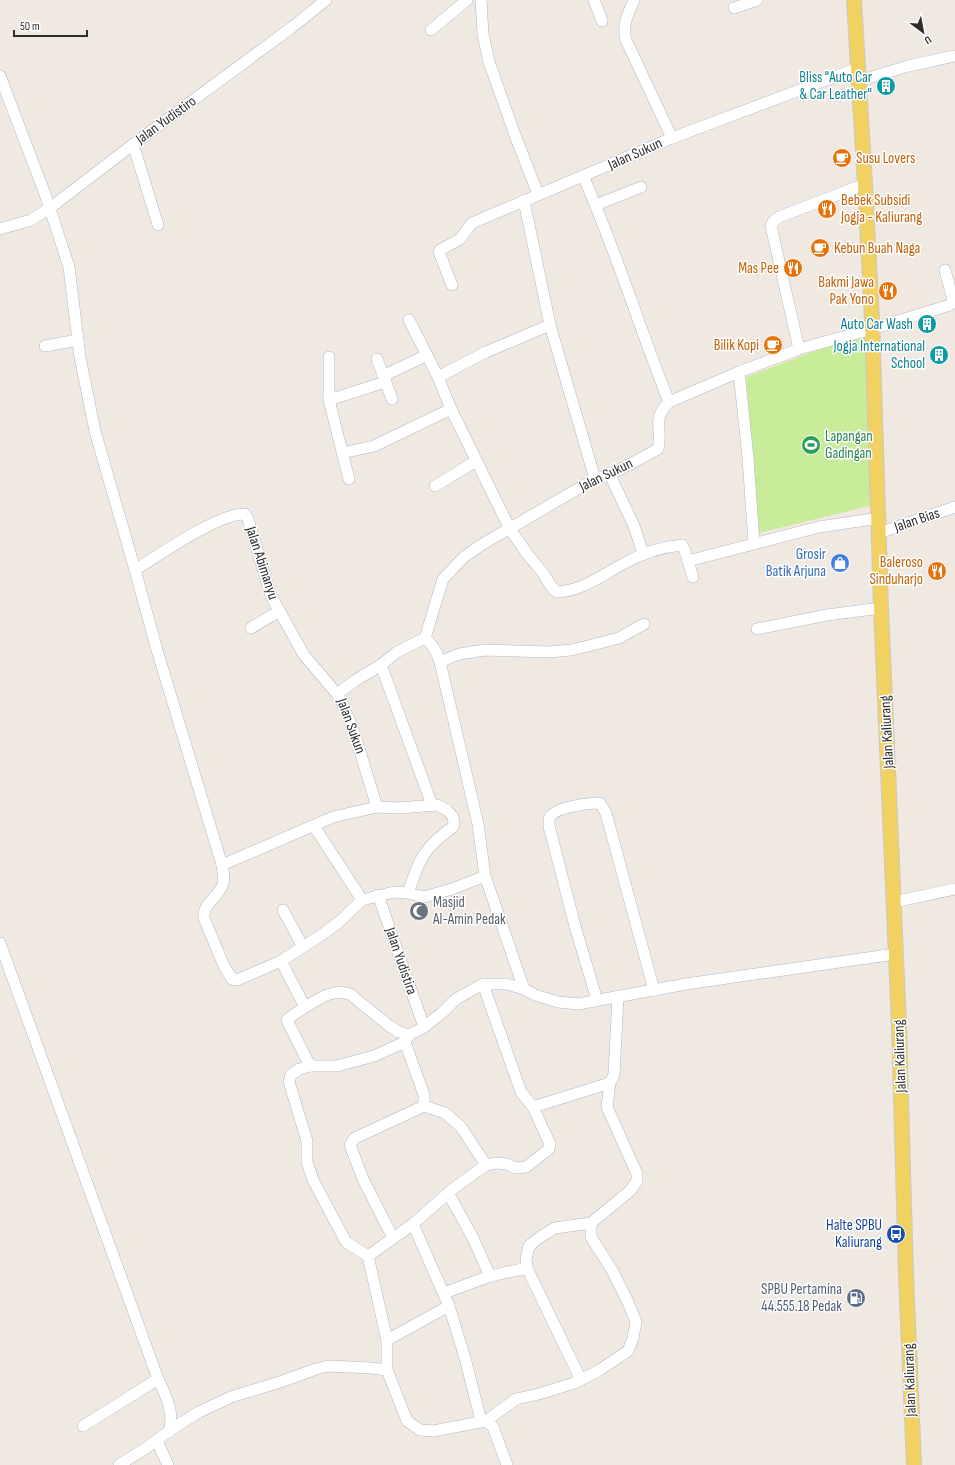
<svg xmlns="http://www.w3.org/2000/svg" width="955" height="1465" font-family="'Sofia Sans Condensed',sans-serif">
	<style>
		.pitch { fill: #c9ec9a }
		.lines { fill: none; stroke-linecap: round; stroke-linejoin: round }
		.minor-casing { stroke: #b4b7c1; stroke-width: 12 }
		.major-casing { stroke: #c9c9c9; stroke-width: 16 }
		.minor { stroke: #fff; stroke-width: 11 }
		.major { stroke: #f2d163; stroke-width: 14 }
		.labels { text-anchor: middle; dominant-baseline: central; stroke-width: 3; stroke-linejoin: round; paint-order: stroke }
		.culture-label { font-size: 15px; fill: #0d838f; stroke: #fff; text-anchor: end }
		.street-label { font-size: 15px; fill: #2e2e2e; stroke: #fff }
		.food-label { font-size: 15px; fill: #c56008; stroke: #fff; text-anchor: end }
		.leisure-label { font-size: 15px; fill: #27864d; stroke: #fff; text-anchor: start }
		.shop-label { font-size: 15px; fill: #366cbe; stroke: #fff; text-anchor: end }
		.worship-label { font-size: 15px; fill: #5b616d; stroke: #fff; text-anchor: start }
		.transit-label { font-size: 15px; fill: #164399; stroke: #fff; text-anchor: end }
		.service-label { font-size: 15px; fill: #4e5e75; stroke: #fff; text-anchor: end }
	</style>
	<rect width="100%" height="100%" fill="#efe9e1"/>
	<!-- pitch -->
	<polygon class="pitch" points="865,332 873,505 759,533 746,377"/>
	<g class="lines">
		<!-- minor casing -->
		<g class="minor-casing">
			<g id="minor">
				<polyline points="481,0 483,34 489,62 515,135 538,194"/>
				<polyline points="594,0 602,21"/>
				<path d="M634,0C628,14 622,25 626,40L672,138"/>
				<polyline points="734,8 757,0"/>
				<polyline points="431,30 467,0"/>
				<path d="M0,76L45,194L69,267L80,357L95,431L135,570L157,650L222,865C223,871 225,878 223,884C219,897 202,904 204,918L224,966L232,979L237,980L281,961"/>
				<polyline points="859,81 908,66 955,56"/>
				<polyline points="133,144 158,225"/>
				<path d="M583,176C616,250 639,327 669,402"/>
				<polyline points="524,201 550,325 595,479"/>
				<polyline points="596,205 641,187"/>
				<polyline points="0,229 31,220 50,208 131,146 291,28 326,0"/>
				<polyline points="452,285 439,252 440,250 460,239 472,223 672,138 858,68"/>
				<path d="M409,320L438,377L451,409L510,529L528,555L543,573L553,589L557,592C582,591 602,575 623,564C642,553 660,547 682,545L684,548L693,577"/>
				<polyline points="45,346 78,340"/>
				<path d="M799,349L771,226C773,221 775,219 779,217L865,184"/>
				<polyline points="329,357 329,400 349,479"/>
				<polyline points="377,359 392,399"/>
				<polyline points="739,372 748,458 754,543"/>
				<polyline points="383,376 427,355"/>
				<polyline points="438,377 486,352 550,325"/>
				<polyline points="329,400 385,382"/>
				<polyline points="342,453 374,446 451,409"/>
				<polyline points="610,475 634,526 643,553"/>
				<polyline points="435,486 476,461"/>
				<polyline points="879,533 955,507"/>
				<polyline points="688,561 819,527 879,518"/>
				<path d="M135,570C159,555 219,513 245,514L248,519L271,596L304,655L337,694L344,707L355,735L377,807"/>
				<polyline points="251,628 279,611"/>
				<polyline points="757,629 827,615 881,608"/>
				<path d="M425,638C433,645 437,652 440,662L478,824L485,876L524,989"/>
				<polyline points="440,662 459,654 485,650 550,652 571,650 588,646 619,638 644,624"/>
				<polyline points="381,665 432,805"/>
				<path d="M337,694L356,680L381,665L397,652L425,638L443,579L464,557L481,545L595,479L610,475L658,449C663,427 651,420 669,402L739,372L799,349L872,329L950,305L953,300L945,270"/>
				<polyline points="314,826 362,900"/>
				<path d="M222,865L333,817L377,807L398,808L437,805L447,810L453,817L454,822L453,827C423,848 419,860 408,893L394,892L362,900L339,922L320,936L281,961L305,1007L289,1018L287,1020L310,1066"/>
				<polyline points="408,893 424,897 452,889 485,876"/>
				<polyline points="378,895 424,1027"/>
				<polyline points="894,902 955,889"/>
				<polyline points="283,910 303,947"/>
				<path d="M0,943L158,1379C166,1396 175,1413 169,1432"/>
				<path d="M597,1000L575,926L549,826C549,825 549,820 549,819C552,807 590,803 600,803L606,813L654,990"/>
				<polyline points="305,1007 326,995 339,992 350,994 388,1025 399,1032 409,1035"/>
				<polyline points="405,1042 424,1095 424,1106 445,1113 461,1127 486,1165"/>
				<polyline points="533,1107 610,1083"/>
				<polyline points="448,1193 472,1236 490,1276"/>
				<polyline points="413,1224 449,1306 465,1358 481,1421"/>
				<polyline points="393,1238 363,1179 350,1145 355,1138 424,1106"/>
				<polyline points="368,1256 413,1224 454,1188 486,1165 496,1163 507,1164 515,1168 526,1167 549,1149 550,1144 533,1107 521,1092 483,984"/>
				<polyline points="444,1293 490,1276 527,1268"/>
				<polyline points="449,1306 387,1340 387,1370 407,1421 420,1430 433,1431 486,1421 493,1427 507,1465"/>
				<polyline points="387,1340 368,1256 346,1242 313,1180 307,1162 307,1141 289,1082 291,1075 299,1069 310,1066 337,1066 359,1060 374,1056 405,1042 409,1035 424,1027 443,1012 456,999 483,984 507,984 524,989 535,995 558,1002 578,1004 686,984 895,954"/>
				<polyline points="581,1380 527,1268 526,1259 529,1246 540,1237 555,1228 591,1223 630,1191 637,1181 637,1174 607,1107 610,1083 614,1075 618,996"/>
				<polyline points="486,1421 516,1399 539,1394 574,1383 598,1371 628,1351 633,1338 636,1322 628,1302 612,1270 591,1237 591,1223"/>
				<polyline points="83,1426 158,1379"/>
				<polyline points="157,1441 168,1465"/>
				<polyline points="119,1465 146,1448 175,1427 199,1412 231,1397 280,1382 316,1369 329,1366 371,1368 387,1370"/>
			</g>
		</g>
		<!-- major casing -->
		<g class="major-casing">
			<polyline id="major" points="854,0 865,184 872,320 881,608 899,1026 906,1275 914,1465"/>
		</g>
		<!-- minor -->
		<use href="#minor" class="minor"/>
		<!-- major -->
		<use href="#major" class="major"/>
	</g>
	<!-- icons -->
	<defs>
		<g id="building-disc" transform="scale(1)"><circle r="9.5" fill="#0f9aa8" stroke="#fff"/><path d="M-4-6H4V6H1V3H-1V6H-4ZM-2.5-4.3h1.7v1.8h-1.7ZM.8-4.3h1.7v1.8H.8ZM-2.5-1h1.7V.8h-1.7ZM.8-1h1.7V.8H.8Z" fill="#fff"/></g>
		<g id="cafe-disc" transform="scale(1)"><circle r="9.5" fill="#e8710a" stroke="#fff"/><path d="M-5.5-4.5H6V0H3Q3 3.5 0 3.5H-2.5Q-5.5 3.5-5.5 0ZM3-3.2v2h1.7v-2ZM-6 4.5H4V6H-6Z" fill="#fff"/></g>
		<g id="restaurant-disc" transform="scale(1)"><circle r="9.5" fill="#e8710a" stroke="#fff"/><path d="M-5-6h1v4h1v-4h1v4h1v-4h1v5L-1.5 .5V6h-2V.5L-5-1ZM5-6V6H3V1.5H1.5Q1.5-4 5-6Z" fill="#fff"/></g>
		<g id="stadium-disc" transform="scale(1)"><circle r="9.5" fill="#2e9e5b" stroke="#fff"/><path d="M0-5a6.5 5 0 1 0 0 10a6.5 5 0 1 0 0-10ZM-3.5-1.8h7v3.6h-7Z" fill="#fff"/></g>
		<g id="shop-disc" transform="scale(1)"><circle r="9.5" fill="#3f7fe0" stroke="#fff"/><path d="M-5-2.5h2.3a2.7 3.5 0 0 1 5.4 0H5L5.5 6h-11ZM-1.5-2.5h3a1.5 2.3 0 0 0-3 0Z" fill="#fff"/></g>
		<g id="mosque-disc" transform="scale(1)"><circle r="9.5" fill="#6b7280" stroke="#fff"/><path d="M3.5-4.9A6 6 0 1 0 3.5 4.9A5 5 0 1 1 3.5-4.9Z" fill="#fff"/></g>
		<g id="bus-disc" transform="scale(1)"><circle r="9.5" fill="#1a4fb4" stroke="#fff"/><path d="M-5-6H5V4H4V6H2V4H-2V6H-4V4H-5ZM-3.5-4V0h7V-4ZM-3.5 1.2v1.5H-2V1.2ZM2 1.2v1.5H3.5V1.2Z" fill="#fff"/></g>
		<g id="fuel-disc" transform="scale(1)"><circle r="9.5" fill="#5c6f8a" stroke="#fff"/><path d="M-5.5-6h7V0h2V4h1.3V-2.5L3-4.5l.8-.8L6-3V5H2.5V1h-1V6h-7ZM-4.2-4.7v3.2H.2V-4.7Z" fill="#fff"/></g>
	</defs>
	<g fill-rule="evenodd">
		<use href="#building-disc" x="886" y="86"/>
		<use href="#cafe-disc" x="842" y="158"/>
		<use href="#restaurant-disc" x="827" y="209"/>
		<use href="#cafe-disc" x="820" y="248"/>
		<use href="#restaurant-disc" x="793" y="268"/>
		<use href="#restaurant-disc" x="888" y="291"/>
		<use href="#building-disc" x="927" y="324"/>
		<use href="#cafe-disc" x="773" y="345"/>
		<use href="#building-disc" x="939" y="355"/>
		<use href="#stadium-disc" x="811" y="445"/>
		<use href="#shop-disc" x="840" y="563"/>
		<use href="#restaurant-disc" x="937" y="571"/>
		<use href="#mosque-disc" x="419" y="911"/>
		<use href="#bus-disc" x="896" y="1234"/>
		<use href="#fuel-disc" x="856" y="1298"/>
	</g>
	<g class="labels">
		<!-- culture labels -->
		<g class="culture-label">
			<text x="872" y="77">Bliss "Auto Car<tspan x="872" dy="17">&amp; Car Leather"</tspan></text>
			<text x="913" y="324">Auto Car Wash</text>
			<text x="925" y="346">Jogja International<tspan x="925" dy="17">School</tspan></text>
		</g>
		<!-- street labels -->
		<g class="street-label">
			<text transform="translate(166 120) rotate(-36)">Jalan Yudistiro</text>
			<text transform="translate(635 154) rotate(-24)">Jalan Sukun</text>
			<text transform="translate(606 475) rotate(-26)">Jalan Sukun</text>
			<text transform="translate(917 520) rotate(-19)">Jalan Bias</text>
			<text transform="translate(262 563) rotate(72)">Jalan Abimanyu</text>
			<text transform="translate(351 726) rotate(70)">Jalan Sukun</text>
			<text transform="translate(887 732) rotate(-93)">Jalan Kaliurang</text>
			<text transform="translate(401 961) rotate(71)">Jalan Yudistira</text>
			<text transform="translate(900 1056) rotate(-92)">Jalan Kaliurang</text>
			<text transform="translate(910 1380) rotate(-92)">Jalan Kaliurang</text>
		</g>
		<!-- food labels -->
		<g class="food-label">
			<text x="856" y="158" text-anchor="start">Susu Lovers</text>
			<text x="841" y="200" text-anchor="start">Bebek Subsidi<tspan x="841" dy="17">Jogja - Kaliurang</tspan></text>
			<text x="834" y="248" text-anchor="start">Kebun Buah Naga</text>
			<text x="779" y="268">Mas Pee</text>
			<text x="874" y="282">Bakmi Jawa<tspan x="874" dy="17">Pak Yono</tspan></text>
			<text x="759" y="345">Bilik Kopi</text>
			<text x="923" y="562">Baleroso<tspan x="923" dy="17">Sinduharjo</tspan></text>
		</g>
		<!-- leisure labels -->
		<g class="leisure-label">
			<text x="825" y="436">Lapangan<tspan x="825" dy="17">Gadingan</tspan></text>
		</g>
		<!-- shop labels -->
		<g class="shop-label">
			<text x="826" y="554">Grosir<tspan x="826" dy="17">Batik Arjuna</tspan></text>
		</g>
		<!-- worship labels -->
		<g class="worship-label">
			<text x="433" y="902">Masjid<tspan x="433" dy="17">Al-Amin Pedak</tspan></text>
		</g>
		<!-- transit labels -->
		<g class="transit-label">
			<text x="882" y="1225">Halte SPBU<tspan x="882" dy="17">Kaliurang</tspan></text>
		</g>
		<!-- service labels -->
		<g class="service-label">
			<text x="842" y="1289">SPBU Pertamina<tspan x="842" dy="17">44.555.18 Pedak</tspan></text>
		</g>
	</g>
	<!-- north arrow -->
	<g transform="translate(923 32) rotate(148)" stroke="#ffffff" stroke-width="3" paint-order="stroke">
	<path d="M0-3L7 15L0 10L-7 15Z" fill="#2e2e2e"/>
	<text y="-6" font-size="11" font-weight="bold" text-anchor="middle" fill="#2e2e2e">U</text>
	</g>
	<!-- scale -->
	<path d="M14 30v6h73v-6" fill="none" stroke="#2e2e2e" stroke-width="2"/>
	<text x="20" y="30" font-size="12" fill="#2e2e2e" stroke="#ffffff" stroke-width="3" paint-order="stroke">50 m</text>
</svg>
